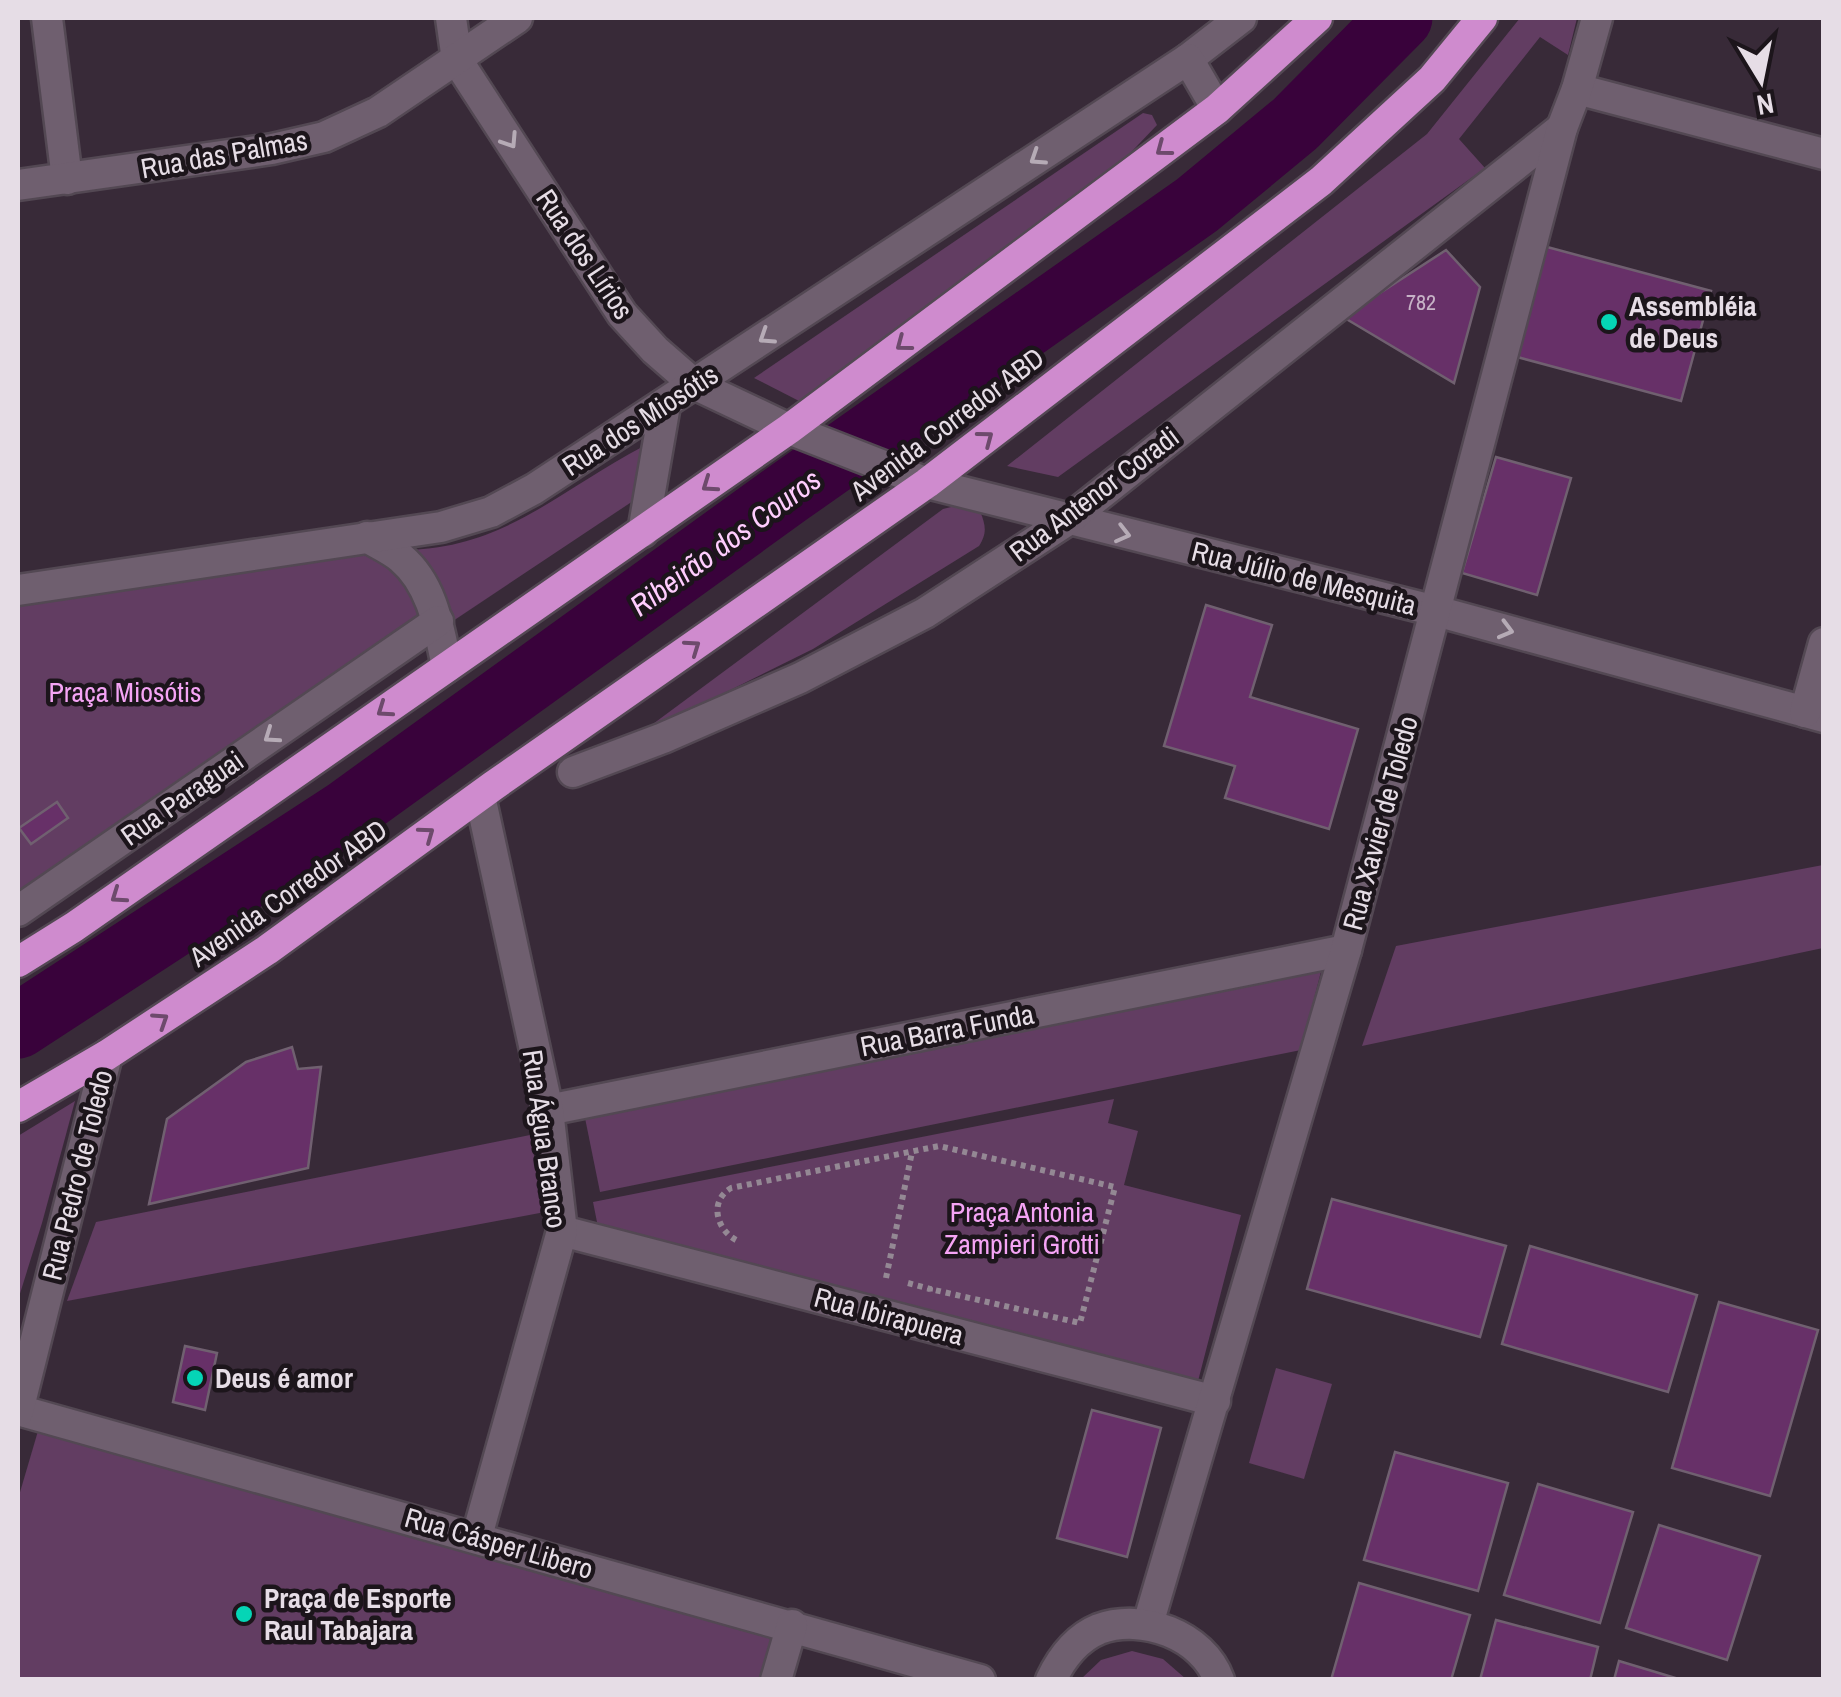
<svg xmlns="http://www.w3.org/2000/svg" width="1841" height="1697" font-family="'Archivo Narrow',sans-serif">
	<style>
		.green { fill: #623d62 }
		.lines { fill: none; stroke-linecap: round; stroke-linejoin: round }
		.river { stroke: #39023b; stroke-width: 65 }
		.building { fill: #673068; stroke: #706070; stroke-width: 2.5 }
		.minor-casing { stroke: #534853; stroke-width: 35 }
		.highway-casing { stroke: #534853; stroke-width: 35 }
		.path { stroke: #948894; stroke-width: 6; stroke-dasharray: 5 5; stroke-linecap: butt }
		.minor { stroke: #6f5f6f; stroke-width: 30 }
		.highway { stroke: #cf8bce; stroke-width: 30 }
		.oneway { stroke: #b6abb6 }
		.oneway2 { stroke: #6d4a6c }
		.poi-dot { fill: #05d5b6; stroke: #1c151b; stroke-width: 4 }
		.labels { text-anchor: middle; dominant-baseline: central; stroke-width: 9; stroke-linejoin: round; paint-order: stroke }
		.number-label { font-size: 22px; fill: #c6b2c6 }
		.street-label { font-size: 28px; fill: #e6dde6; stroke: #1c151b }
		.poi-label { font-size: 28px; font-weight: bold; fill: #e6dde6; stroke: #1c151b; text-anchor: start }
		.park-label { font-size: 28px; fill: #f5a4f5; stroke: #1c151b }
		.water-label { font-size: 30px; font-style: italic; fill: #ffcdfe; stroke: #1c151b }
	</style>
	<rect width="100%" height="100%" fill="#382a38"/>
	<!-- green -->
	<g class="green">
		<polygon points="1520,18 1577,18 1568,55 1540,37 1459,139 1485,168 1058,477 1007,466 1427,134"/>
		<polygon points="1143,113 1152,115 1157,125 1117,167 801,402 754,378"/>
		<path d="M644,446L633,501L441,629L394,550C502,552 554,493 644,446Z"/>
		<path d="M963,504L980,511C986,526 987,533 979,546L813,649L634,738L943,509Z"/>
		<polygon points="364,546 398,567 426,618 18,891 18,600"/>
		<polygon points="1823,865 1823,948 1362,1046 1396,946"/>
		<polygon points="1325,956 1301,1050 600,1192 584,1113"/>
		<polygon points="1114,1099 1108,1123 1138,1131 1124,1185 1241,1215 1197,1385 599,1232 593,1202"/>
		<polygon points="75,1101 42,1223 18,1300 18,1136"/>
		<polygon points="530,1135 545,1212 67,1301 96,1222"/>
		<polygon points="1276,1368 1332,1384 1304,1479 1249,1463"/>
		<polygon points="38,1431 772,1639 760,1679 18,1679 18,1499"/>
		<polygon points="1132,1651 1163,1659 1186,1679 1081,1679 1101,1660"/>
	</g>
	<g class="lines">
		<!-- river -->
		<polyline class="river" points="18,1026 345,813 788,493 1197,205 1295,124 1400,18"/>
	</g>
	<!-- building -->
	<g class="building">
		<polygon points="1536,244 1711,291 1681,401 1506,354"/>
		<polygon points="1446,250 1480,287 1454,383 1343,317"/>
		<polygon points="1496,457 1571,478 1537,595 1462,573"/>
		<polygon points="1206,605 1272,625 1250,697 1358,729 1329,829 1225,798 1235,766 1164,746"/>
		<polygon points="57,802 68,818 31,844 19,828"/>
		<polygon points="292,1047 298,1069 321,1067 308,1168 149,1204 167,1119 246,1062"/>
		<polygon points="1332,1199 1506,1246 1480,1337 1307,1289"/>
		<polygon points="1530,1246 1697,1295 1668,1392 1502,1344"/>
		<polygon points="1719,1302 1818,1330 1770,1496 1672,1468"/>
		<polygon points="185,1346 217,1353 205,1410 173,1402"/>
		<polygon points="1092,1410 1161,1428 1127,1557 1057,1538"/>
		<polygon points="1395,1452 1508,1483 1478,1591 1364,1560"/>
		<polygon points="1538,1484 1633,1512 1600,1623 1504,1595"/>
		<polygon points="1659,1525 1760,1556 1727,1660 1626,1628"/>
		<polygon points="1359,1583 1470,1615 1451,1680 1331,1680"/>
		<polygon points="1496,1620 1598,1647 1590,1680 1480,1680"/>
		<polygon points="1619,1661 1682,1680 1614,1680"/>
	</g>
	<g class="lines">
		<!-- minor casing -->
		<g class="minor-casing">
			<g id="minor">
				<polyline points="47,18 67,179"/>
				<polyline points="451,18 457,60 622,314 655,350 694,384 789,429 927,483 1436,611 1824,717"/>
				<polyline points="1188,59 1241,18"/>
				<polyline points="1577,89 1824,154"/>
				<polyline points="18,185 272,149 324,137 378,112 517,18"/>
				<polyline points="643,532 665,405"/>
				<path d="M367,537C378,544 392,550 401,558C433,585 439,629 447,667"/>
				<polyline points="18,590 441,527 491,512 534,489 1188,59 1217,109"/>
				<polyline points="1805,712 1824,643"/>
				<polyline points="573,772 663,738 800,678 925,613 1068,520 1562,128"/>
				<polyline points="18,911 438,621"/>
				<polyline points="548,1110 1346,950"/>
				<polyline points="562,1231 1215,1401"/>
				<polyline points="18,1410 980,1680"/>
				<polyline points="18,1411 107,1055"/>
				<polyline points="477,1536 562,1231 548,1110 480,796"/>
				<polyline points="1148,1624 1346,950 1562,128 1577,89 1597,18"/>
				<polyline points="776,1680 792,1625"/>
				<path d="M1051,1680C1061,1659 1077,1638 1099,1629C1142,1613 1203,1635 1219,1680"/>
			</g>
		</g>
		<!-- highway casing -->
		<g class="highway-casing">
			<g id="highway">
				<polyline points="18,962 74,927 789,429 1217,109 1317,18"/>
				<polyline points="18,1107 107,1055 267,950 493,786 927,483 1321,181 1432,79 1482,18"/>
			</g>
		</g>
		<!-- path -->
		<g class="path">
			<path d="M736,1240C716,1229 709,1201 731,1188L939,1146L1115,1187L1080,1323L930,1289"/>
			<polyline points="886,1278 912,1152"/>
			<polyline points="908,1283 930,1289 929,1294"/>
		</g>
		<!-- minor -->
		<use href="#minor" class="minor"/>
		<!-- highway -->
		<use href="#highway" class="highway"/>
	</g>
	<!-- one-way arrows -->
	<defs><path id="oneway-chevron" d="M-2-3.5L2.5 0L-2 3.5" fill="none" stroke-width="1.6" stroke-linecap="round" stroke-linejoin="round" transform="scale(2.5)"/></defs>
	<g class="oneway">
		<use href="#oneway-chevron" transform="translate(510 141) rotate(57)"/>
		<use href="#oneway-chevron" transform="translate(1037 158) rotate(147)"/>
		<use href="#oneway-chevron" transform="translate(766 337) rotate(147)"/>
		<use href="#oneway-chevron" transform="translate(1123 534) rotate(14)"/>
		<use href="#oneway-chevron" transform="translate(1506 630) rotate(15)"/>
		<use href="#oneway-chevron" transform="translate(271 736) rotate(145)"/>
	</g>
	<g class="oneway2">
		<use href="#oneway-chevron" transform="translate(1163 149) rotate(143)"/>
		<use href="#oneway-chevron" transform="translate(903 344) rotate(143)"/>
		<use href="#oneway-chevron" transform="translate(986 438) rotate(-37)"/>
		<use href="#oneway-chevron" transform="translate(709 485) rotate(145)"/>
		<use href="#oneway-chevron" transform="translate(693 647) rotate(-35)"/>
		<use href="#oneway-chevron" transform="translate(384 710) rotate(145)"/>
		<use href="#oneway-chevron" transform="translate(427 834) rotate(-36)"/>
		<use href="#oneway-chevron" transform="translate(118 896) rotate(145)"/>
		<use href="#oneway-chevron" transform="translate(161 1020) rotate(-33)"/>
	</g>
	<!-- markers -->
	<g class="poi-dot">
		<circle cx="1609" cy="322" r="10"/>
		<circle cx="195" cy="1378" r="10"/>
		<circle cx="244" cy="1614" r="10"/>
	</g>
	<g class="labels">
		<!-- number labels -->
		<g class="number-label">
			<text x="1421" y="302">782</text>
		</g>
		<!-- street labels -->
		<g class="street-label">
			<text transform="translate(224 154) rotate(-10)">Rua das Palmas</text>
			<text transform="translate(585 254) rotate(56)">Rua dos Lírios</text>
			<text transform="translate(640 420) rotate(-33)">Rua dos Miosótis</text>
			<text transform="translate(947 424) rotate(-37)">Avenida Corredor ABD</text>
			<text transform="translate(1094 494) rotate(-37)">Rua Antenor Coradi</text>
			<text transform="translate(1304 578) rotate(14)">Rua Júlio de Mesquita</text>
			<text transform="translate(182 798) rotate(-35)">Rua Paraguai</text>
			<text transform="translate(1380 823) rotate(-75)">Rua Xavier de Toledo</text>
			<text transform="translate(288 893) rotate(-35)">Avenida Corredor ABD</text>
			<text transform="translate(947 1030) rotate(-11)">Rua Barra Funda</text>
			<text transform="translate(545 1139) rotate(82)">Rua Água Branco</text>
			<text transform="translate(77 1175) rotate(-76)">Rua Pedro de Toledo</text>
			<text transform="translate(889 1316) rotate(15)">Rua Ibirapuera</text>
			<text transform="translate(499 1543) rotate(16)">Rua Cásper Libero</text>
		</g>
		<!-- poi labels -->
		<g class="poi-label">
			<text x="1629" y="306">Assembléia<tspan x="1629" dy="32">de Deus</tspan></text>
			<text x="215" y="1378">Deus é amor</text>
			<text x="264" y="1598">Praça de Esporte<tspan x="264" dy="32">Raul Tabajara</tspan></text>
		</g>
		<!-- park labels -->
		<g class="park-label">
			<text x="125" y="692">Praça Miosótis</text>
			<text x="1022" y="1212">Praça Antonia<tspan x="1022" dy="32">Zampieri Grotti</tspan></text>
		</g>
		<!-- water labels -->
		<g class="water-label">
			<text transform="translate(725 542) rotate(-36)">Ribeirão dos Couros</text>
		</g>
	</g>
	<!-- border -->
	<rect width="1841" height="1697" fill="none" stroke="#e6dde6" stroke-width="40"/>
	<!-- north arrow -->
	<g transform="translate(1761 80) rotate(170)" stroke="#1c151b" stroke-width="8" paint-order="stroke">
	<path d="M0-8L18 38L0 25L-18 38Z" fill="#e6dde6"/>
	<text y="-15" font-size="28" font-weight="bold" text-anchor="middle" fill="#e6dde6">N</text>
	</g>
</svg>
